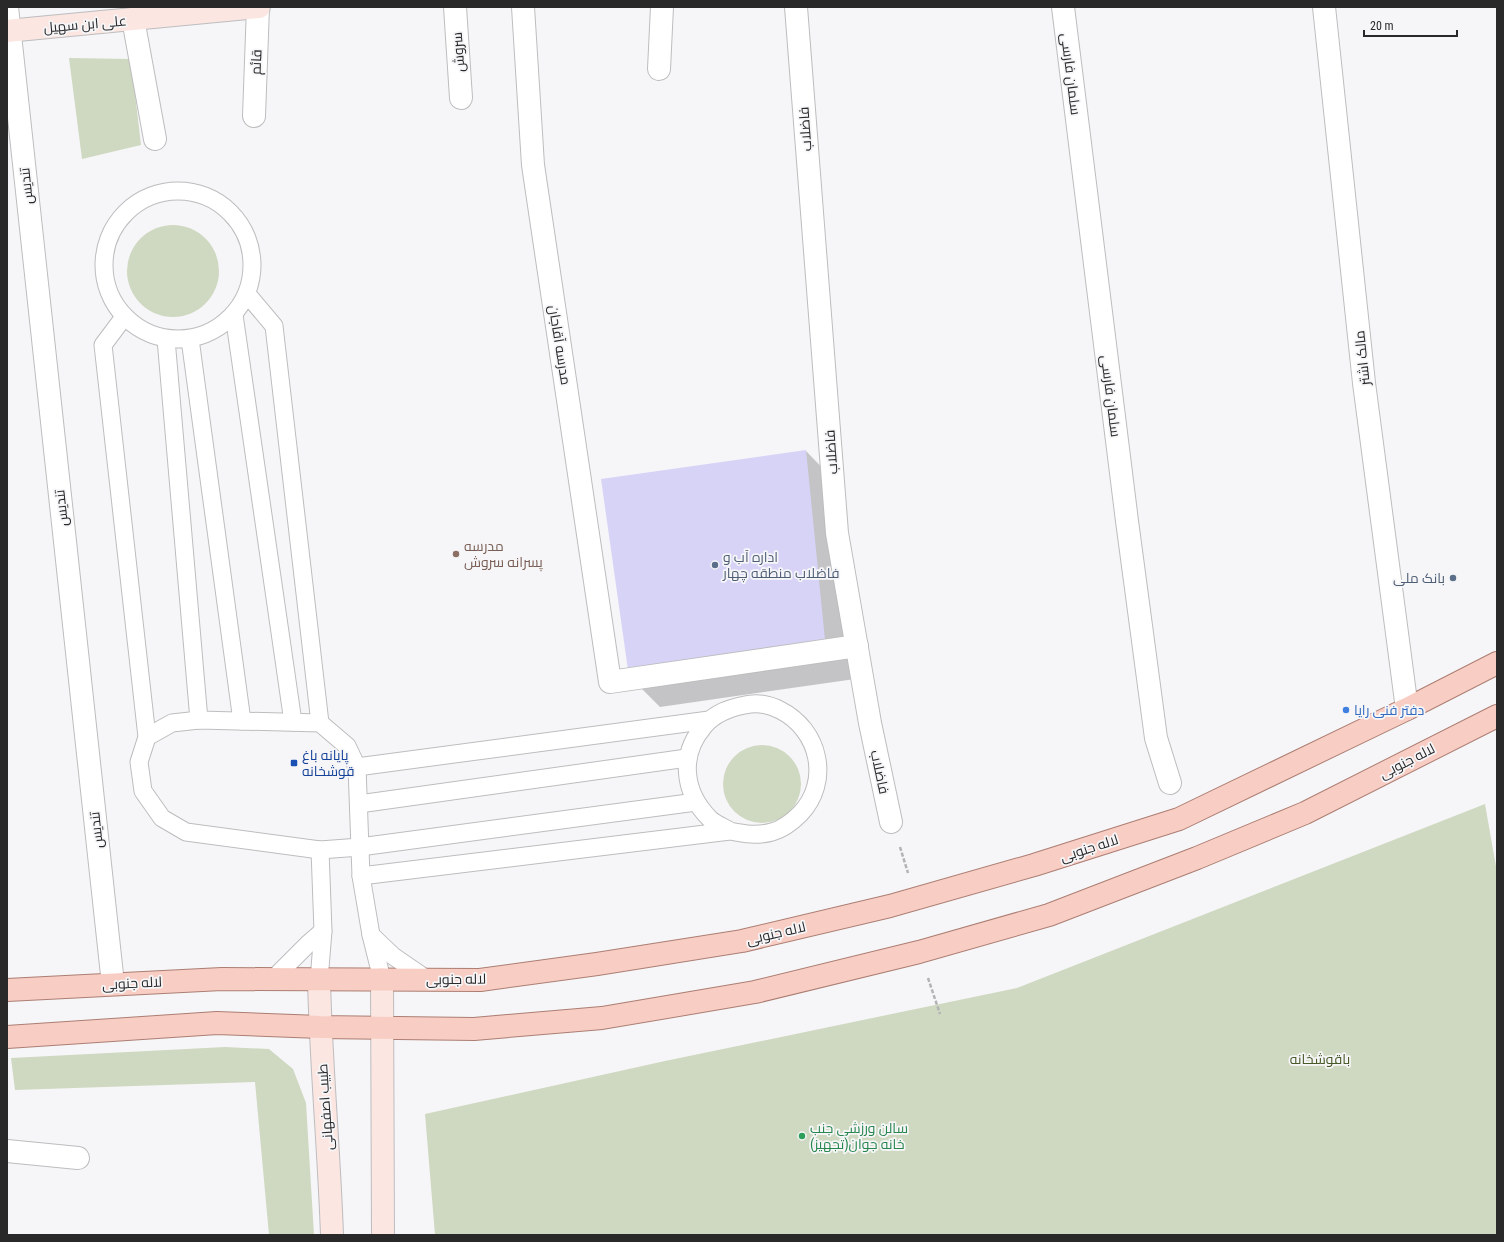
<svg xmlns="http://www.w3.org/2000/svg" width="1504" height="1242" font-family="'Roboto Condensed',Cairo,sans-serif">
	<style>
		.green { fill: #cfd9c1 }
		.shadow { fill: #0003 }
		.building { fill: #d7d3f7 }
		.lines { fill: none; stroke-linecap: round; stroke-linejoin: round }
		.lane-casing { stroke: #bdbdbf; stroke-width: 19 }
		.street-casing { stroke: #bdbdbf; stroke-width: 24 }
		.secondary-casing { stroke: #bdbdbf; stroke-width: 24 }
		.primary-casing { stroke: #ac7e73; stroke-width: 24 }
		.path { stroke: #b3b3b5; stroke-width: 2.5; stroke-dasharray: 4 2; stroke-linecap: butt }
		.lane { stroke: #fff; stroke-width: 17 }
		.street { stroke: #fff; stroke-width: 22 }
		.secondary { stroke: #fbe6e1; stroke-width: 22 }
		.primary { stroke: #f8cdc3; stroke-width: 22 }
		.education-dot { fill: #8d6e63; stroke: #f6f6f8; stroke-width: 1.5 }
		.service-dot { fill: #5c6f8a; stroke: #f6f6f8; stroke-width: 1.5 }
		.shop-dot { fill: #3f7fe0; stroke: #f6f6f8; stroke-width: 1.5 }
		.transit-dot { fill: #1a4fb4; stroke: #f6f6f8; stroke-width: 1.5 }
		.leisure-dot { fill: #2e9e5b; stroke: #f6f6f8; stroke-width: 1.5 }
		.labels { text-anchor: middle; dominant-baseline: central; stroke-width: 3.5; stroke-linejoin: round; paint-order: stroke }
		.street-label { font-size: 14px; fill: #29292a; stroke: #f6f6f8 }
		.education-label { font-size: 14px; fill: #785e54; stroke: #f6f6f8; text-anchor: start }
		.service-label { font-size: 14px; fill: #4e5e75; stroke: #f6f6f8; text-anchor: start }
		.shop-label { font-size: 14px; fill: #366cbe; stroke: #f6f6f8; text-anchor: start }
		.transit-label { font-size: 14px; fill: #164399; stroke: #f6f6f8; text-anchor: start }
		.park-label { font-size: 14px; fill: #475926; stroke: #f6f6f8 }
		.leisure-label { font-size: 14px; fill: #27864d; stroke: #f6f6f8; text-anchor: start }
	</style>
	<rect width="100%" height="100%" fill="#f6f6f8"/>
	<!-- green -->
	<g class="green">
		<polygon points="69,58 131,59 141,145 82,159"/>
		<circle cx="173" cy="271" r="46"/>
		<circle cx="762" cy="784" r="39"/>
		<polygon points="1485,804 1497,872 1497,1235 435,1235 425,1114 665,1061 1017,988"/>
		<polygon points="225,1047 269,1049 293,1069 306,1103 314,1235 269,1235 255,1082 15,1090 11,1058"/>
	</g>
	<!-- shadow -->
	<polygon class="shadow" points="806,451 835,481 855,679 660,707 630,677"/>
	<!-- building -->
	<polygon class="building" points="806,450 826,650 629,677 601,479"/>
	<g class="lines">
		<!-- lane casing -->
		<g class="lane-casing">
			<g id="lane">
				<circle cx="178" cy="265" r="74"/>
				<polyline points="247,294 274,326 320,723"/>
				<polyline points="234,315 293,722"/>
				<polyline points="124,317 103,345 147,737 139,762 143,791 162,818 186,832 320,850 360,847 696,802"/>
				<polyline points="166,339 199,720"/>
				<polyline points="190,339 242,721"/>
				<polyline points="147,737 172,723 199,720 320,723 347,746 357,767 361,876 371,935 382,979"/>
				<polyline points="357,767 709,720"/>
				<polyline points="359,804 687,758"/>
				<path d="M361,876L730,831C745,834 757,836 772,832C783,829 792,822 800,814C831,782 820,730 780,710C770,705 757,702 745,705C729,708 715,713 704,726C679,755 683,792 710,819C715,824 724,827 730,831"/>
				<polyline points="371,935 393,956 428,980"/>
				<polyline points="273,979 308,944 323,931"/>
				<polyline points="319,980 323,931 320,850"/>
			</g>
		</g>
		<!-- street casing -->
		<g class="street-casing">
			<g id="street">
				<polyline points="7,7 113,984"/>
				<polyline points="455,7 461,98"/>
				<polyline points="523,7 533,165 610,682 857,646"/>
				<polyline points="796,7 837,533 870,723 891,822"/>
				<polyline points="1063,7 1127,521 1156,738 1170,783"/>
				<polyline points="1324,7 1364,383 1407,709"/>
				<polyline points="133,19 155,139"/>
				<polyline points="659,69 662,7"/>
				<polyline points="254,116 258,7"/>
				<polyline points="7,1151 78,1158"/>
			</g>
		</g>
		<!-- secondary casing -->
		<g class="secondary-casing">
			<g id="secondary">
				<polyline points="7,31 259,7"/>
				<polyline points="382,979 383,1235"/>
				<path d="M319,980C321,1065 329,1150 332,1235"/>
			</g>
		</g>
		<!-- primary casing -->
		<g class="primary-casing">
			<g id="primary">
				<polyline points="7,990 222,979 480,980 597,964 742,941 890,906 1034,865 1179,819 1407,709 1497,663"/>
				<polyline points="7,1037 217,1023 320,1027 474,1029 602,1018 755,992 919,952 1049,915 1197,858 1305,813 1497,716"/>
			</g>
		</g>
		<!-- path -->
		<g class="path">
			<polyline points="900,847 908,873"/>
			<polyline points="928,978 940,1014"/>
		</g>
		<!-- lane -->
		<use href="#lane" class="lane"/>
		<!-- street -->
		<use href="#street" class="street"/>
		<!-- secondary -->
		<use href="#secondary" class="secondary"/>
		<!-- primary -->
		<use href="#primary" class="primary"/>
	</g>
	<!-- markers -->
	<circle class="education-dot" cx="456" cy="554" r="4"/>
	<g class="service-dot">
		<circle cx="715" cy="565" r="4"/>
		<circle cx="1453" cy="578" r="4"/>
	</g>
	<circle class="shop-dot" cx="1346" cy="710" r="4"/>
	<rect class="transit-dot" x="290" y="759" width="8" height="8" rx="2"/>
	<circle class="leisure-dot" cx="802" cy="1136" r="4"/>
	<g class="labels">
		<!-- street labels -->
		<g class="street-label">
			<text transform="translate(85 24) rotate(-5)">علی ابن سهیل</text>
			<text transform="translate(458 52) rotate(-94)">سروش</text>
			<text transform="translate(256 62) rotate(-88)">قائم</text>
			<text transform="translate(1071 74) rotate(83)">سلمان فارسی</text>
			<text transform="translate(805 129) rotate(-94)">فاضلاب</text>
			<text transform="translate(26 186) rotate(-96)">تندیس</text>
			<text transform="translate(560 345) rotate(81)">مدرسه آقاجان</text>
			<text transform="translate(1362 358) rotate(-96)">مالک اشتر</text>
			<text transform="translate(1111 396) rotate(83)">سلمان فارسی</text>
			<text transform="translate(831 452) rotate(-94)">فاضلاب</text>
			<text transform="translate(61 508) rotate(-96)">تندیس</text>
			<text transform="translate(1407 761) rotate(-27)">لاله جنوبی</text>
			<text transform="translate(880 772) rotate(78)">فاضلاب</text>
			<text transform="translate(96 830) rotate(-96)">تندیس</text>
			<text transform="translate(1089 848) rotate(-18)">لاله جنوبی</text>
			<text transform="translate(776 933) rotate(-13)">لاله جنوبی</text>
			<text transform="translate(456 979) rotate(-1)">لاله جنوبی</text>
			<text transform="translate(132 983) rotate(-3)">لاله جنوبی</text>
			<text transform="translate(325 1107) rotate(-94)">طبیب اصفهانی</text>
		</g>
		<!-- education labels -->
		<g class="education-label">
			<text x="464" y="546">مدرسه<tspan x="464" dy="16">پسرانه سروش</tspan></text>
		</g>
		<!-- service labels -->
		<g class="service-label">
			<text x="723" y="557">اداره آب و<tspan x="723" dy="16">فاضلاب منطقه چهار</tspan></text>
			<text x="1445" y="578" text-anchor="end">بانک ملی</text>
		</g>
		<!-- shop labels -->
		<g class="shop-label">
			<text x="1354" y="710">دفتر فنی رایا</text>
		</g>
		<!-- transit labels -->
		<g class="transit-label">
			<text x="302" y="755">پایانه باغ<tspan x="302" dy="16">قوشخانه</tspan></text>
		</g>
		<!-- park labels -->
		<g class="park-label">
			<text x="1320" y="1059">باقوشخانه</text>
		</g>
		<!-- leisure labels -->
		<g class="leisure-label">
			<text x="810" y="1128">سالن ورزشی جنب<tspan x="810" dy="16">خانه جوان(تجهیز)</tspan></text>
		</g>
	</g>
	<!-- border -->
	<rect width="1504" height="1242" fill="none" stroke="#29292a" stroke-width="16"/>
	<!-- scale -->
	<path d="M1364 30v6h93v-6" fill="none" stroke="#29292a" stroke-width="2"/>
	<text x="1370" y="30" font-size="12" fill="#29292a" stroke="#f6f6f8" stroke-width="3" paint-order="stroke">20 m</text>
</svg>
